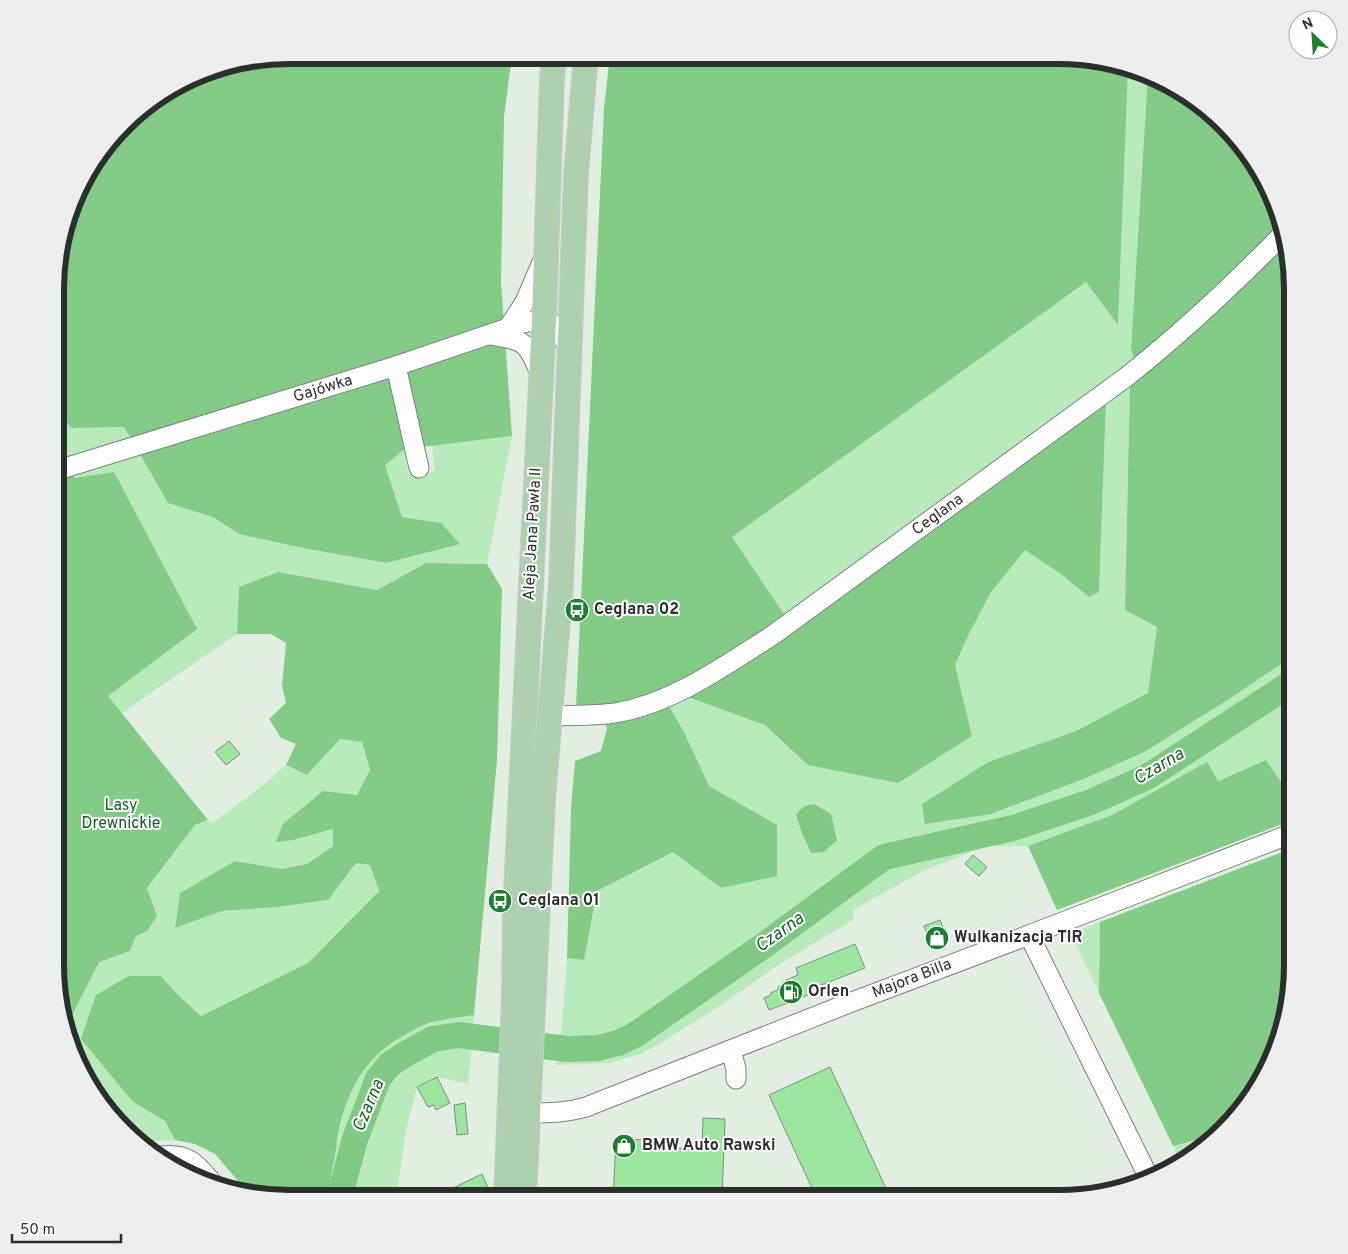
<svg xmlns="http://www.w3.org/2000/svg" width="1348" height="1254" font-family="Overpass,sans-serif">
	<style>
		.green { fill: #b9eabb }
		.forest { fill: #82cc87 }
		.water { fill: #7fc984 }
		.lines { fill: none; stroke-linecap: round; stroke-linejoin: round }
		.river { stroke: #7fc984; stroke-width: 26 }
		.building { fill: #9be7a0; stroke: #838c83 }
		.minor-casing { stroke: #7a847a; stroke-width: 21 }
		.major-casing { stroke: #cccdcc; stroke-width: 26 }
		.minor { stroke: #fff; stroke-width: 19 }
		.major { stroke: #add0af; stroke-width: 24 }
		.labels { text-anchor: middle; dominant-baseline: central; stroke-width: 4; stroke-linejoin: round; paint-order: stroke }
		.street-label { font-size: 16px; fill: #2b2f2b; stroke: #fff }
		.poi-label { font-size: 16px; font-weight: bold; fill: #2b2f2b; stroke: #fff; text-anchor: start }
		.park-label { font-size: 16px; fill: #106021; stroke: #fff }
		.water-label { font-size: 18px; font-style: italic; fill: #166425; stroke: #fff }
		.rim { fill: none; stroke: #2b2f2b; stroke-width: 6 }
	</style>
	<rect width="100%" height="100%" fill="#e3eee3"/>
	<!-- green -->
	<g class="green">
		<polygon points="1128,70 1148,75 1131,348 1135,363 786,617 732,537 1086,282 1118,324"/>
		<polygon points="1130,383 1125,610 1157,627 1148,694 1076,731 988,762 922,804 992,814 1086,778 1143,752 1226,701 1293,656 1293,799 1266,760 1217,781 1206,763 1112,815 1028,846 986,846 923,871 853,910 853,920 783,962 718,1007 658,1045 641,1054 609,1063 556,1065 562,1027 567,958 584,960 596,891 673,852 721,888 777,825 709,787 684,732 669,706 688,697 765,725 808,765 972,735 955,665 969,634 991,592 1025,549 1061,574 1089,597 1099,592 1106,401"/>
		<polygon points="59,415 72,428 124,427 168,503 213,517 239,534 298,547 386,563 441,523 402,517 385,465 405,449 408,474 435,471 432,445 512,436 487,564 426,563 377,590 278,572 240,587 237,634 122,713 108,696 75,478 58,456"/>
		<polygon points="339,739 362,742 370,770 357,795 293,840 333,829 333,845 307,864 282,869 235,861 180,894 175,928 222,911 277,907 328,900 356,863 370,865 379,891 308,963 201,1016 177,994 161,976 132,1102 165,1121 175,1140 155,1141 140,1140 113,1119 73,1054 66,1027 99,962 130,951 136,936 147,931 147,888 195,825 208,820 213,823 263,785 286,765 307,775"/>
		<polygon points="1100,922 1099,993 1071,934"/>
		<path d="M474,1015L468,1084L437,1077L417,1087L406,1130L396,1199H326C330,1183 333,1167 336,1150C337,1140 338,1130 341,1120C352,1082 369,1054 405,1035C413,1030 421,1026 429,1023C444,1019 460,1017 474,1015Z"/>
		<polygon points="1219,1134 1213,1141 1180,1162 1173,1146"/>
	</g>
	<!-- forest -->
	<g class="forest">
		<polygon points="289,55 512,55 504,117 501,282 512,436 405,449 385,465 402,517 441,523 460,544 386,563 298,547 239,534 213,517 168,503 124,427 72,428 59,415 59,244 86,172 135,113 214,68"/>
		<polygon points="610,55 1075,56 1128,70 1118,325 1086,282 732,537 786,617 1106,401 1099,592 1089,597 1061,574 1025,550 991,592 969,634 955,665 972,736 898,783 808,765 765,725 688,697 669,706 684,732 709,786 777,825 777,876 721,888 673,852 597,891 584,960 567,958 571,808 575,761 601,751 607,729 602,707 576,707 604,108"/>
		<polygon points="1148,75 1163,79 1235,135 1275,200 1292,273 1293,656 1226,701 1144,752 1086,778 991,814 925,824 922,804 988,762 1076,731 1148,693 1157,627 1125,610 1130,383 1135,363 1131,348"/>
		<polygon points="58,456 75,478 114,472 197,629 108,696 208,820 195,825 147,888 157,916 147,931 136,936 130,951 99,962 66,1027 55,980"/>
		<path d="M426,563L487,564L502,589L497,760L474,1015C460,1017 444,1019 429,1023C421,1026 413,1030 405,1035C369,1054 352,1082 341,1120C338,1130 337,1140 336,1150C333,1167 330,1183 326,1199H289L245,1189L215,1154L195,1144L175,1140L165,1121L133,1102L81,1039L96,995L129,976H161L177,994L201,1016L308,963L379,891L370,865L356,863L328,900L277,907L222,911L175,928L180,893L235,861L282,869L307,864L333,846V829L293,840L276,842L283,824L323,791L357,795L370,770L362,742L340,739L307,775L286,765L296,744L281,738L269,719L286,703L282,686L286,643L271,634H237L239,587L278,572L377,590Z"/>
		<polygon points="1266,760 1293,799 1293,820 1057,910 1028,846 1112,815 1207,762 1218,781"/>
		<polygon points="1293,848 1293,965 1269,1068 1219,1134 1173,1146 1099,993 1100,922"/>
	</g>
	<!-- water -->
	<polygon class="water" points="814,804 831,814 837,840 824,852 811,853 802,833 796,815 804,806"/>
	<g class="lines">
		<!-- river -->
		<polyline class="river" points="339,1199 355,1139 378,1079 390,1064 409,1052 433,1039 459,1035 567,1049 598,1048 618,1043 635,1035 763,946 884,857 1013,828 1091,802 1147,777 1293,682"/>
	</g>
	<!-- building -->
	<g class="building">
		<polygon points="229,741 240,754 226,765 215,752"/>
		<polygon points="973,855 987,867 979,876 965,864"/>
		<polygon points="940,920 948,941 932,947 924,926"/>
		<polygon points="855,944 865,968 811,989 808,995 769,1010 764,998 771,995 771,993 779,989 778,987 783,985 782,983 786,981 786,980 798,975 796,968"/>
		<polygon points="830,1067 891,1199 817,1199 769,1095"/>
		<polygon points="437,1077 450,1103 436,1110 434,1105 428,1107 417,1087"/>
		<polygon points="465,1103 468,1134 457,1135 454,1105"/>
		<polygon points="703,1118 725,1119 722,1199 689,1199 689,1193 646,1191 646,1199 613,1199 616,1139 648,1140 648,1147 702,1149"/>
		<polygon points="482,1174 489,1190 489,1197 476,1197 472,1199 430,1199"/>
	</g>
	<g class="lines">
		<!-- minor casing -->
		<g class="minor-casing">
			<g id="minor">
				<polyline points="508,328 525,302 543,260"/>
				<path d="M490,335C525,341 526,340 540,373"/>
				<polyline points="396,366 419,468"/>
				<path d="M58,470L396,366L523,323C529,322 537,320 543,320C556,321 567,342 569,353"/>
				<path d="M550,716C571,715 594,716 615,713C674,703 724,666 773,635L1125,378C1181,334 1233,285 1283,234"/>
				<polyline points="1029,935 1150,1180"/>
				<polyline points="731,1050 736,1069 736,1079"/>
				<path d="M528,1113C548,1113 566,1113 586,1107L844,1005L1029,935L1293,833"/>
				<path d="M161,1156C187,1153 195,1162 211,1181"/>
			</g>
		</g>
		<!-- major casing -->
		<g class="major-casing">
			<g id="major">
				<polyline points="506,1199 514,997 515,912 544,320 552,77 555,55"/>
				<polyline points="524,1199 543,799 561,585 576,174 586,55"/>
			</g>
		</g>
		<!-- minor -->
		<use href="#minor" class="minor"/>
		<!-- major -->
		<use href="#major" class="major"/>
	</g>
	<!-- icons -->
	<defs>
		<g id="bus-disc" transform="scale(1.25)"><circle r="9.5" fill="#1e7e30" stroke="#fff"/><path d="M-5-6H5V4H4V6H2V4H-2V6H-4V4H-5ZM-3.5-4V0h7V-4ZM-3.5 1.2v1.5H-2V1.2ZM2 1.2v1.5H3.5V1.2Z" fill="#fff"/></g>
		<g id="shop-disc" transform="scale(1.25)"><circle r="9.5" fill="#1e7e30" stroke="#fff"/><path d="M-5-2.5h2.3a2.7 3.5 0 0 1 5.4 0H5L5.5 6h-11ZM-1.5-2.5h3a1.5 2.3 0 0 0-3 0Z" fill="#fff"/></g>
		<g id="fuel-disc" transform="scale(1.25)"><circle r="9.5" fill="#1e7e30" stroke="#fff"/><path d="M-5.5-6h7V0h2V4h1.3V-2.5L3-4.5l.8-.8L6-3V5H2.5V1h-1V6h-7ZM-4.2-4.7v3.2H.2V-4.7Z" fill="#fff"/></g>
	</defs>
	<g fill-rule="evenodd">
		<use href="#bus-disc" x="577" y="610"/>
		<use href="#bus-disc" x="500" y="901"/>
		<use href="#shop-disc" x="937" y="938"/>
		<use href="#fuel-disc" x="791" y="992"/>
		<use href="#shop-disc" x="624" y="1146"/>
	</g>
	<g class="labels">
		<!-- street labels -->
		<g class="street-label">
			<text transform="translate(323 389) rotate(-17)">Gajówka</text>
			<text transform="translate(938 515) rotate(-36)">Ceglana</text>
			<text transform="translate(533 534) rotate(-87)">Aleja Jana Pawła II</text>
			<text transform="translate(912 979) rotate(-21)">Majora Billa</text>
		</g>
		<!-- poi labels -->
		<g class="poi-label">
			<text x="594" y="610">Ceglana 02</text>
			<text x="518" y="901">Ceglana 01</text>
			<text x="954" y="938">Wulkanizacja TIR</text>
			<text x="808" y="992">Orlen</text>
			<text x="642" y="1146">BMW Auto Rawski</text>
		</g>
		<!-- park labels -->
		<g class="park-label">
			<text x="121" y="806">Lasy<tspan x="121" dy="18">Drewnickie</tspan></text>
		</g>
		<!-- water labels -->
		<g class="water-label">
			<text transform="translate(1159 767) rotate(-31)">Czarna</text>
			<text transform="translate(780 933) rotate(-36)">Czarna</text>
			<text transform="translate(369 1106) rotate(-67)">Czarna</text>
		</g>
	</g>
	<!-- crop -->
	<path d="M0 0H1348V1254H0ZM289 64H1059A225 225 0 0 1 1284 289V965A225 225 0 0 1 1059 1190H289A225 225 0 0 1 64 965V289A225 225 0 0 1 289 64Z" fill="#eee" fill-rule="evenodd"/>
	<path class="rim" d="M289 64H1059A225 225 0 0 1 1284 289V965A225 225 0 0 1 1059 1190H289A225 225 0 0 1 64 965V289A225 225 0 0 1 289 64Z"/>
	<!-- north arrow -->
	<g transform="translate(1313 35) rotate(335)"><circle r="24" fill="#ffffff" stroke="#aaacaa"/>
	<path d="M0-4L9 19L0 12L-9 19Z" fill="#1e7e30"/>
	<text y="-8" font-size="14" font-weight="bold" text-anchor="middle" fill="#2b2f2b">N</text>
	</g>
	<!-- scale -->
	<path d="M12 1234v8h109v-8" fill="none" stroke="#2b2f2b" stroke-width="2.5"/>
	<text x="20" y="1234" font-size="15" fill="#2b2f2b" stroke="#ffffff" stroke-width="4" paint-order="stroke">50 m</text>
</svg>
